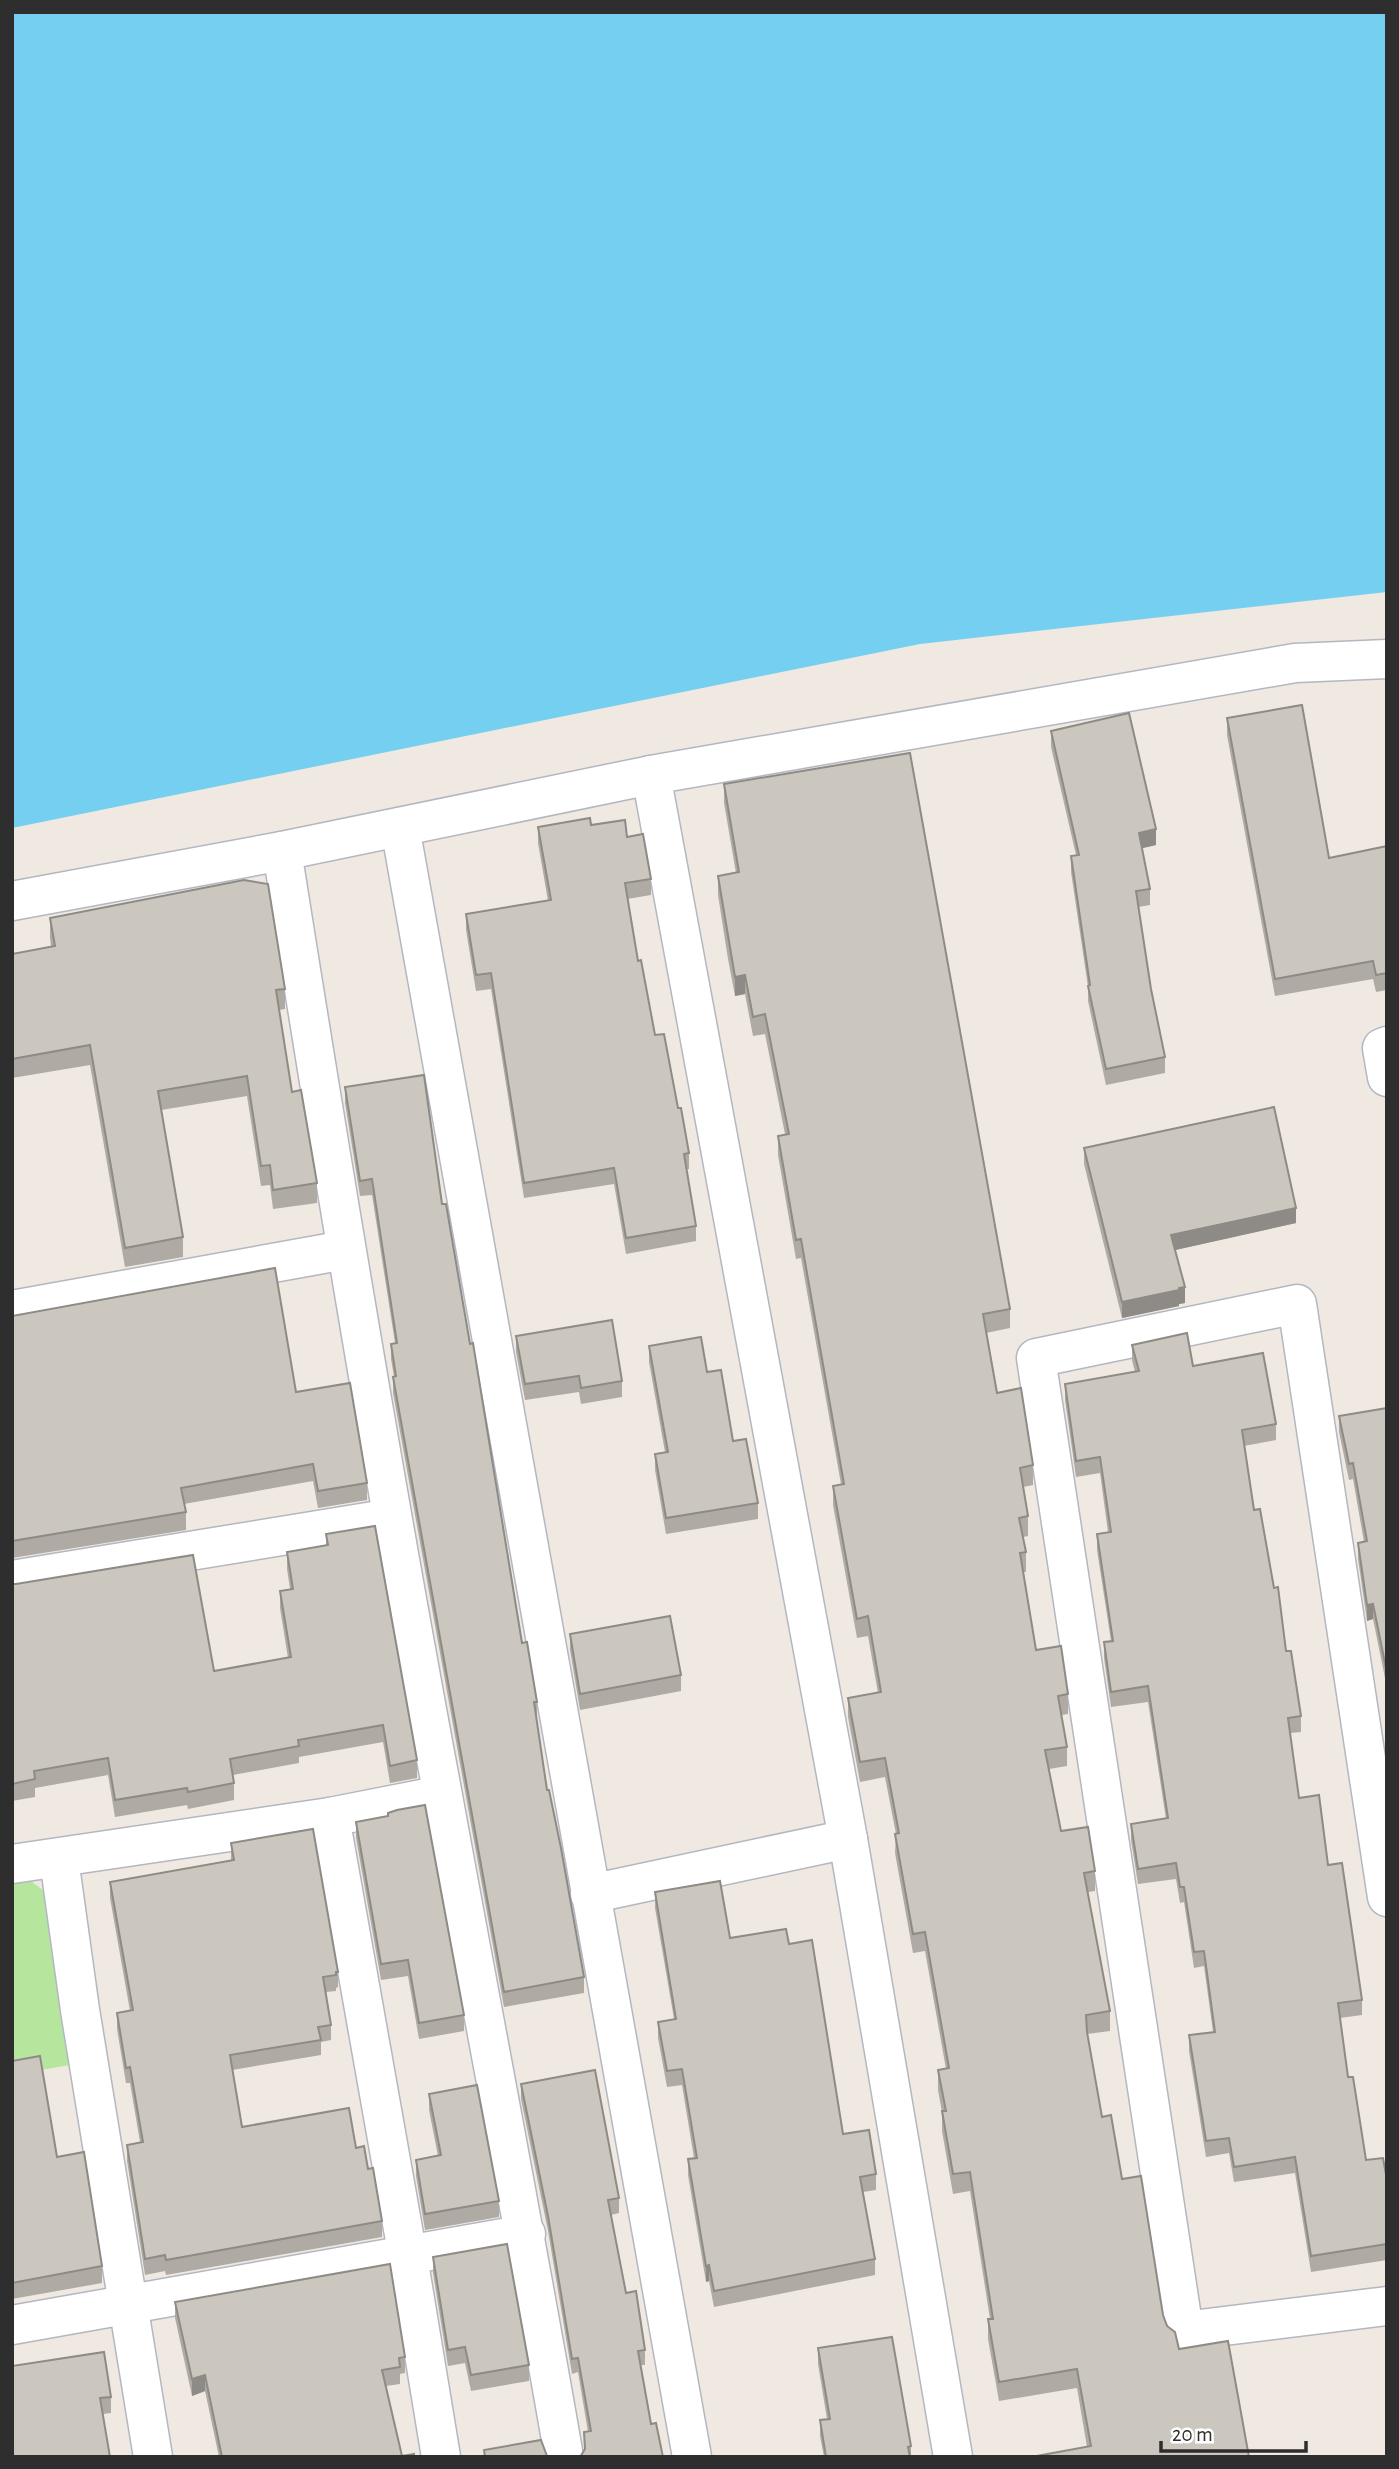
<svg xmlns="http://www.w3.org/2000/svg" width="1399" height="2469" font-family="'Alegreya Sans',sans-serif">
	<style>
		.grass { fill: #b6e59e }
		.water { fill: #75cff0 }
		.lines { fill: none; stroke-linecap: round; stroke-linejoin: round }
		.street-casing { stroke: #b4b7c1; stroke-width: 41 }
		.secondary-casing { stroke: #b4b7c1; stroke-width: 41 }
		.street { stroke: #fff; stroke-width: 38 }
		.secondary { stroke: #fff; stroke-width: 38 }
		.wall { fill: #afaba4 }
		.shaded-wall { fill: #8e8b86 }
		.building { fill: #cbc7bf; stroke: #8e8b86; stroke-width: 2 }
	</style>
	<rect width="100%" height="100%" fill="#efe9e1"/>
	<!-- grass -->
	<polygon class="grass" points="28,1879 47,1893 76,2064 12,2075 12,1882"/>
	<!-- water -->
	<polygon class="water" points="12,12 1387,12 1387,592 920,644 12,828"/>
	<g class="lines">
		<!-- street casing -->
		<g class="street-casing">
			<g id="street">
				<polyline points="651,775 848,1839 953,2457"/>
				<polyline points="400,827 692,2457"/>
				<path d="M282,851C332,1167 384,1482 443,1796C483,2016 526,2236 564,2457"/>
				<polyline points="1387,1046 1382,1048 1387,1077"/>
				<polyline points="12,1310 345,1250"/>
				<polyline points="12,1580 392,1518"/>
				<polyline points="330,1817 408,2257 441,2457"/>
				<polyline points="59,1859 80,2010 153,2457"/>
				<polyline points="12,1864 330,1817 442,1795"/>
				<polyline points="590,1894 848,1839"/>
				<polyline points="1387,1897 1297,1304 1036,1358 1184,2331 1387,2306"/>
				<polyline points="12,2325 526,2234"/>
			</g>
		</g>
		<!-- secondary casing -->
		<g class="secondary-casing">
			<polyline id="secondary" points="12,901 282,851 651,775 1295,663 1387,659"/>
		</g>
		<!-- street -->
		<use href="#street" class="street"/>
		<!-- secondary -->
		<use href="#secondary" class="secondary"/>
	</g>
	<!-- wall -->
	<g class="wall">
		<polygon points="1227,718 1329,858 1387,846 1387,990 1376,992 1373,979 1275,996 1227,735"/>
		<polygon points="1051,731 1156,845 1142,848 1150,889 1150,905 1138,907 1151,989 1165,1057 1165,1073 1106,1085 1088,1001 1088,987 1071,872 1071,856 1076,855 1051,747"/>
		<polygon points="724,784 1010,1309 1010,1328 986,1333 997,1393 1033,1465 1033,1485 1023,1487 1028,1516 1028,1536 1023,1537 1026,1552 1026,1572 1023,1572 1036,1650 1068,1694 1068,1714 1061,1715 1067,1747 1067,1766 1049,1769 1061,1831 1095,1871 1095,1891 1088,1892 1110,2011 1110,2031 1087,2034 1102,2117 1122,2179 1163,2315 1179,2349 1249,2457 1087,2447 1077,2388 999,2401 988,2339 988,2319 990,2319 970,2191 953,2194 942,2131 942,2112 938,2090 938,2070 946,2069 925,1951 913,1953 895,1853 896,1834 885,1777 860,1782 848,1717 848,1698 878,1693 868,1636 857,1638 833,1505 833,1486 841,1484 801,1258 796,1259 778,1155 778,1136 785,1134 765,1034 753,1036 745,994 735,996 728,959 718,895 718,876 736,873 724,803"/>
		<polygon points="591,825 627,837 651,879 651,895 627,899 638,961 655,1035 678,1108 689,1153 689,1169 686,1169 696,1226 696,1241 626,1254 614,1184 524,1198 491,989 476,991 466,930 466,914 548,901 538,843 538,827"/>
		<polygon points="50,918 285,989 285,1009 279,1010 292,1092 317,1183 317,1203 273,1209 270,1185 261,1186 247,1096 161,1110 183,1237 183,1257 125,1267 90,1065 12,1078 12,954 51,946 50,938"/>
		<polygon points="345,1087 442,1204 522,1643 537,1702 537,1718 536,1718 547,1790 584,1977 584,1993 504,2007 393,1393 393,1377 394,1377 391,1359 391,1344 395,1343 372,1195 360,1196 345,1103"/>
		<polygon points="1084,1148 1296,1223 1175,1250 1185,1303 1179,1304 1179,1306 1122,1318 1084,1164"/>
		<polygon points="12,1170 14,1182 14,1202 12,1202"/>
		<polygon points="12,1316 296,1392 367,1483 367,1500 318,1508 313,1481 184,1504 186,1512 186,1530 12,1558"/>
		<polygon points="516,1336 622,1381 622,1397 581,1404 579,1392 525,1400 516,1352"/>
		<polygon points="1132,1345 1193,1366 1276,1424 1276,1440 1244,1446 1254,1510 1301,1716 1301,1732 1290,1733 1299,1798 1328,1865 1362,2000 1362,2015 1340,2018 1348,2077 1366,2160 1387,2180 1387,2260 1311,2272 1295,2173 1234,2182 1229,2153 1206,2157 1189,2051 1189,2035 1213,2032 1204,1966 1194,1968 1184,1902 1180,1903 1176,1879 1138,1884 1131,1840 1131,1824 1166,1819 1148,1702 1111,1707 1104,1658 1104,1642 1111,1641 1097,1550 1097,1534 1108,1532 1100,1473 1076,1477 1065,1400 1065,1384 1135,1372 1132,1360"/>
		<polygon points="649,1346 733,1441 758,1503 758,1519 666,1534 655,1470 655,1454 665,1452 649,1362"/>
		<polygon points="1387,1408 1387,1688 1373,1619 1367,1621 1358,1559 1358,1543 1364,1542 1353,1479 1349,1480 1339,1432 1339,1416"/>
		<polygon points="326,1534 417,1760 417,1778 390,1783 383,1742 299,1757 299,1763 233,1775 234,1783 234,1800 188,1809 187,1805 115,1817 108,1775 35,1788 35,1797 12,1801 12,1584 214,1671 288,1658 280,1608 280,1591 290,1589 287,1569 287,1552 326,1545"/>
		<polygon points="570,1634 681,1675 681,1691 580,1710 570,1650"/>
		<polygon points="356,1822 464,2015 464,2031 419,2039 408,1976 381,1980 356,1838"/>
		<polygon points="231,1843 338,1972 338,1987 336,1988 336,1991 326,1992 331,2025 331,2040 321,2042 321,2055 232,2070 242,2127 356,2148 368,2169 382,2221 382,2237 166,2275 165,2271 145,2275 127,2161 127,2145 140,2142 130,2083 126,2083 117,2029 117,2013 130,2011 110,1898 110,1882 231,1861"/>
		<polygon points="655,1892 730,1938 789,1944 843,2134 876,2174 876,2190 863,2192 875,2259 875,2275 714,2307 709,2281 706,2282 688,2175 688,2159 694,2158 682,2085 667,2087 658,2038 658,2022 674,2019 655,1908"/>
		<polygon points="12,2061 57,2157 102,2266 102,2283 12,2299"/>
		<polygon points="521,2084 619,2198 619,2213 611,2215 626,2293 645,2350 645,2365 641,2365 585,2449 588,2432 578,2372 572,2374 548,2231 521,2099"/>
		<polygon points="429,2094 499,2201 499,2217 425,2230 416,2176 416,2160 438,2156 429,2110"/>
		<polygon points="433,2257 529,2365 529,2381 471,2391 465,2363 448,2366 433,2273"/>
		<polygon points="175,2302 405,2357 405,2373 400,2374 400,2384 386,2386 402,2456 414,2457 219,2457 205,2391 192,2396 175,2318"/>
		<polygon points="818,2348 911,2446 911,2457 824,2457 820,2436 820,2420 827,2419 818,2364"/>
		<polygon points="12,2366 111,2397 111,2413 103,2414"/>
	</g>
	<!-- shaded-wall -->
	<g class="shaded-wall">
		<polygon points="1156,829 1156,845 1139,849 1139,833"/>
		<polygon points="745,975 745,994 735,996 735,977"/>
		<polygon points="1296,1208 1296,1223 1171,1251 1171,1235"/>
		<polygon points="1185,1287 1185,1303 1179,1304 1179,1306 1122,1318 1122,1302"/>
		<polygon points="1373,1604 1373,1619 1367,1621 1367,1605"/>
		<polygon points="709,2265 709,2281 706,2282 706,2266"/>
		<polygon points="205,2375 205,2391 192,2396 192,2379"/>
	</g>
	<!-- building -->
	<g class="building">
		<polygon points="1302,705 1329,858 1387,846 1387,973 1376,975 1373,961 1275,979 1227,718"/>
		<polygon points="1129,713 1156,829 1139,833 1150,889 1136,891 1151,989 1165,1057 1106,1069 1088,986 1090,985 1071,856 1079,855 1051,731"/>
		<polygon points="910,753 1010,1309 983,1314 997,1393 1021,1388 1033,1465 1020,1468 1028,1516 1019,1518 1026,1552 1020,1553 1036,1650 1061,1646 1068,1694 1058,1696 1067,1747 1045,1750 1061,1831 1088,1827 1095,1871 1084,1873 1110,2011 1086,2015 1087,2032 1102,2117 1111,2115 1122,2179 1141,2176 1163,2315 1167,2326 1175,2332 1179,2349 1228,2341 1249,2457 1031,2457 1091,2446 1077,2369 999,2382 988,2319 993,2319 970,2172 953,2174 942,2111 946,2111 938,2070 949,2068 925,1932 913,1934 895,1834 899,1833 885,1758 860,1762 848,1698 881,1692 868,1616 857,1619 833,1486 844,1484 801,1239 796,1240 778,1136 789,1134 765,1014 753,1017 745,975 735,977 718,876 739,872 724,784"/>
		<polygon points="590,818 591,825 625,820 627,837 643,834 651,879 625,883 638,961 641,960 655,1035 664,1034 678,1108 681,1108 689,1153 684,1154 696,1226 626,1238 614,1168 524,1183 491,973 476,975 466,914 551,900 538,827"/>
		<polygon points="244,880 268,884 285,989 276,990 292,1092 301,1090 317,1183 273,1190 270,1165 261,1166 247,1076 158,1091 183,1237 125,1248 90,1045 12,1059 12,954 55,946 50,918"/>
		<polygon points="424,1075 442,1204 446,1204 470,1344 473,1343 522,1643 527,1642 537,1702 534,1702 547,1790 549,1790 561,1848 584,1977 504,1992 393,1377 396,1376 391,1344 397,1343 372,1179 360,1181 345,1087"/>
		<polygon points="1274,1107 1296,1208 1171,1235 1185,1287 1179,1288 1179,1290 1122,1302 1084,1148"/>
		<polygon points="275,1268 296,1392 350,1383 367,1483 318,1491 313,1464 181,1488 186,1512 12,1541 12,1316"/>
		<polygon points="612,1320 622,1381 581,1388 579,1376 525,1384 516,1336"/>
		<polygon points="1187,1333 1193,1366 1263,1353 1276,1424 1242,1430 1254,1510 1260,1509 1274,1588 1278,1587 1286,1651 1291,1651 1301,1716 1288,1718 1299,1798 1319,1795 1328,1865 1342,1863 1362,2000 1338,2003 1348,2077 1353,2077 1366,2160 1383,2158 1387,2180 1387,2244 1311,2256 1295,2157 1234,2167 1229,2138 1206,2141 1189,2035 1215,2032 1204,1951 1194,1952 1184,1887 1180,1887 1176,1863 1138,1869 1131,1824 1168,1818 1148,1686 1111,1692 1104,1642 1113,1641 1097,1534 1111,1532 1100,1457 1076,1461 1065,1384 1139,1371 1132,1345"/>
		<polygon points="701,1337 707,1372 721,1370 733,1441 746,1439 758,1503 666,1518 655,1454 668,1452 649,1346"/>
		<polygon points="1387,1408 1387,1673 1373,1604 1367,1605 1358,1543 1367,1541 1353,1463 1349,1464 1339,1416"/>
		<polygon points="375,1526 417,1760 390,1766 383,1725 298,1740 299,1746 230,1759 234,1783 188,1792 187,1788 115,1800 108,1758 34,1771 35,1779 12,1784 12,1584 16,1584 193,1555 214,1671 291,1657 280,1591 293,1589 287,1552 328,1545 326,1534"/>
		<polygon points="670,1616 681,1675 580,1694 570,1634"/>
		<polygon points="425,1805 464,2015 419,2023 408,1960 381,1964 356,1822 388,1816 388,1813 397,1810"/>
		<polygon points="313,1829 338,1972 336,1972 336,1975 323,1977 331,2025 318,2027 321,2040 230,2055 242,2127 349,2108 356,2148 364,2146 368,2169 373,2168 382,2221 166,2260 165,2255 145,2259 127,2145 143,2142 130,2067 126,2068 117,2013 133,2010 110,1882 234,1860 231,1843"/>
		<polygon points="720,1881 730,1938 786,1929 789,1944 812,1940 843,2134 869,2130 876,2174 860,2177 875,2259 714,2291 709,2265 706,2266 688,2159 697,2158 682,2069 667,2071 658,2022 676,2019 655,1892"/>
		<polygon points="40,2056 57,2157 84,2152 102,2266 12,2283 12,2061"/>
		<polygon points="595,2070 619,2198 608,2200 626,2293 636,2291 645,2350 638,2351 651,2424 656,2423 663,2457 580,2457 585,2449 584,2432 591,2431 578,2358 572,2359 548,2216 521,2084"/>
		<polygon points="477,2085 499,2201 425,2214 416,2160 441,2155 429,2094"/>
		<polygon points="507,2244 529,2365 471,2375 465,2347 448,2350 433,2257"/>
		<polygon points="390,2264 405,2357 399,2358 400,2367 382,2370 402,2456 414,2454 414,2457 222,2457 205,2375 192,2379 175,2302"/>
		<polygon points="892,2337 911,2446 908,2447 910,2457 826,2457 820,2420 830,2419 818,2348"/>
		<polygon points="104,2352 111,2397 100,2398 110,2457 12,2457 12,2366"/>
		<polygon points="541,2440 547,2456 548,2457 485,2457 484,2450"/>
	</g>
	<!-- border -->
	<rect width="1399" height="2469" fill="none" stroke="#2e2e2e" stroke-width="28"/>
	<!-- scale -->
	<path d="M1161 2441v10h145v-10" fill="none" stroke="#2e2e2e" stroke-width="3.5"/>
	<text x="1172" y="2441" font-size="21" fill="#2e2e2e" stroke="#ffffff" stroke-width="5" paint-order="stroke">20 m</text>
</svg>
